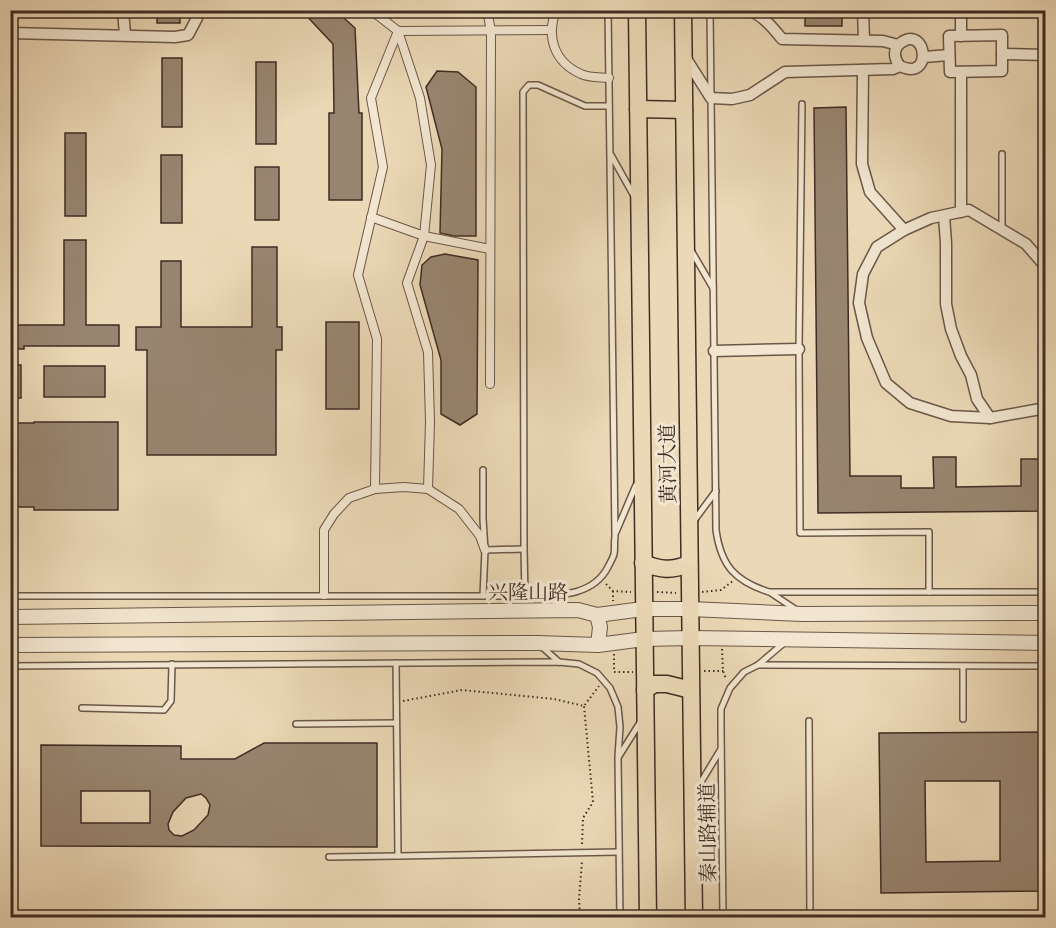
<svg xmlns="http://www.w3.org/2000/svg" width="1056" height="928" font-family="'Gentium Book Plus','Noto Serif SC',serif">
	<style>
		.building { fill: #988570; stroke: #3f2c24; stroke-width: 1.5; fill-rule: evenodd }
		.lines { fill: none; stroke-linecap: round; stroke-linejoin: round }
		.service-casing { stroke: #6a5748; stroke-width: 8 }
		.pedestrian-casing { stroke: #6a5748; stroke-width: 10 }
		.minor-casing { stroke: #6a5748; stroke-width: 13 }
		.tertiary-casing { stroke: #6a5748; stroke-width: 16 }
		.primary-casing { stroke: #3f2c24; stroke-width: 19 }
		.path { stroke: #3f2c24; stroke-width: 2; stroke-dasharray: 1.5 3; stroke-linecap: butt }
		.service { stroke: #f2e6d0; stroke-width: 5 }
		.pedestrian { stroke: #f2e6d0; stroke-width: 8 }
		.minor { stroke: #f2e6d0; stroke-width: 10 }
		.tertiary { stroke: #f2e6d0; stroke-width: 14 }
		.primary { stroke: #ebd8b6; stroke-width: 16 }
		.labels { text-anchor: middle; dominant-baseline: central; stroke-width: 6; stroke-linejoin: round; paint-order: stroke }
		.street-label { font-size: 20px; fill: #3f2c24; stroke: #f2e6d0 }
	</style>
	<rect width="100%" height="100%" fill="#ebd8b6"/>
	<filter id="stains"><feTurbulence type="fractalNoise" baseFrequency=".00333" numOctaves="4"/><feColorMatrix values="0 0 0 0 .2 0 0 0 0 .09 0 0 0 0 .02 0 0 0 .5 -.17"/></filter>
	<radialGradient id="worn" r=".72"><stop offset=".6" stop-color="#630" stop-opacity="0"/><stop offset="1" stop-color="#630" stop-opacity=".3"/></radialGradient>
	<!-- building -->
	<g class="building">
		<rect x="157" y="10" width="23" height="13"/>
		<polygon points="301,10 335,10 355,28 359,113 362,113 362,200 329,200 329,113 334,113 333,44"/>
		<rect x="805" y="10" width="37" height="16"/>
		<rect x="162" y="58" width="20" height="69"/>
		<rect x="256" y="62" width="20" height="82"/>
		<polygon points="437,71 458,72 476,87 476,236 454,236 440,233 442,149 426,87"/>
		<polygon points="846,107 850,476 901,476 901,488 934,488 933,457 956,457 956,487 1021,486 1021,459 1046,459 1046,511 818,513 814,108"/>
		<rect x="65" y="133" width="21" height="83"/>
		<rect x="161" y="155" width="21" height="68"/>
		<rect x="255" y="167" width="24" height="53"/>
		<polygon points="64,240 86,240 86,325 119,325 119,346 24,346 24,349 10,349 10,325 64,325"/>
		<polygon points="252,247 277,247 277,327 282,327 282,350 276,350 276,455 147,455 147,350 136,350 136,327 161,327 161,261 181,261 181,327 252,327"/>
		<polygon points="445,254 478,260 477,414 460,425 441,414 441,360 420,285 422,265 431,257"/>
		<rect x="326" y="322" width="33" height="87"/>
		<rect x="10" y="365" width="11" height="33"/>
		<rect x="44" y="366" width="61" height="31"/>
		<polygon points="34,422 118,422 118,510 34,510 34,507 10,507 10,423 34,423"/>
		<path d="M1046,732V891L881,893L879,733ZM925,781H1000V861L926,862Z"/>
		<path d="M264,743H377V847L41,846V745L181,746V759H235ZM81,791H150V823H81ZM201,794L206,798L210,805L208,815L194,830L182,836L174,835L169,830L168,824L173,812L186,798Z"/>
	</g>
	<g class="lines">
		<!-- service casing -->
		<g class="service-casing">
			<g id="service">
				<path d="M710,10L716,530C721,566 735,581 769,592H1046"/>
				<polyline points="802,104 799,349 800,533 929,532 929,592"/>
				<polyline points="611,155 634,196"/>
				<polyline points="1002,229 1002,154"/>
				<polyline points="692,252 713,288"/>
				<polyline points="483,470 483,519 485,550 483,596"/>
				<polyline points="693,522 716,491"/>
				<polyline points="616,532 636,485"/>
				<polyline points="485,550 524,549"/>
				<polyline points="771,593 795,609"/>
				<path d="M10,596H525C555,595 592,598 608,567C610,563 613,558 614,554C615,549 614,542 615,536L608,10"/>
				<polyline points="525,596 524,549 523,92 529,85 538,85 585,106 609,106"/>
				<polyline points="543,597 565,605"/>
				<polyline points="541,646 559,662"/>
				<polyline points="396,663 398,856 619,852"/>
				<polyline points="758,665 1046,666"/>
				<polyline points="10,666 559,662 579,664 597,673 610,688 618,707 620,727 618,757 620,918"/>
				<polyline points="963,666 963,719"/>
				<polyline points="82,708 164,710 171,701 172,664"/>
				<polyline points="809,721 810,918"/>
				<polyline points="296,724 396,723"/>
				<polyline points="619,756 641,721"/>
				<polyline points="698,787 721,749"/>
				<polyline points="329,857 398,856"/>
				<polyline points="723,918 721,730 721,709 730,688 744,672 758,665 785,642"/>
			</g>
		</g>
		<!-- pedestrian casing -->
		<g class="pedestrian-casing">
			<g id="pedestrian">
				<polyline points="371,10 398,31 551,30"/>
				<polyline points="487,10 491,31 490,384"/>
				<path d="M556,10C546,37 554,62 581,74C589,78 601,77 609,78"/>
				<polyline points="398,31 420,98 431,165 424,236 407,283 428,352 430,422 428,489"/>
				<polyline points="371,217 424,236 490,249"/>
				<polyline points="375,489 377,339 358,275 383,167 371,98 398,31"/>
				<polyline points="324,595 324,530 334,514 349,498 375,489 404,487 428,489 459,509 480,536 485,550"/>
			</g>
		</g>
		<!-- minor casing -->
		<g class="minor-casing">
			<g id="minor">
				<polyline points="123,10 125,35"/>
				<path d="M747,10C761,13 773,28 782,39L883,41L898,45"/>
				<polyline points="863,10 864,40"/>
				<polyline points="10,33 175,37 188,35 197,18 197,10"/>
				<polygon points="1002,35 1002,71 950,72 949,36"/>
				<polyline points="961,36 961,10"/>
				<polyline points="1002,54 1046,55"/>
				<path d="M685,57L711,98L732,99L750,95L785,72L893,69L900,66C933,82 927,26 902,42C892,48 894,59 900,66"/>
				<polyline points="924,57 949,55"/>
				<polyline points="863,70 862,164 870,192 904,230"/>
				<polyline points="961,72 961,212"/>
				<polyline points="944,216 946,243 946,304 951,329 961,356 971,375 977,399 990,418"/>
				<polyline points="1046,267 1026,244 969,210 931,218 904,230 877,247 863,274 859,303 867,338 886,383 910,403 951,416 990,418 1046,408"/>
				<polyline points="714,351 799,349"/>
			</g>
		</g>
		<!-- tertiary casing -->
		<g class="tertiary-casing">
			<g id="tertiary">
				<polyline points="597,615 600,627 598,645"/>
				<polyline points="10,617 578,610 597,615 643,609 690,609 802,614 1046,613"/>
				<polyline points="10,645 537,643 598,645 644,639 691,638 1046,643"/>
			</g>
		</g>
		<!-- primary casing -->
		<g class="primary-casing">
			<g id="primary">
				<polyline points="637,10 648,918"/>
				<polyline points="683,10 694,918"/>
				<polyline points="638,109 684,110"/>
				<path d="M643,563C661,570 671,571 689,564"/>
				<polyline points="645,690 654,684 667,684 691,690"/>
			</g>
		</g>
		<!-- path -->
		<g class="path">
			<polyline points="606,584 613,591 631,592"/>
			<polyline points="613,591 613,601"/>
			<polyline points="657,592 676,593"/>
			<polyline points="702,592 721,590 733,581"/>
			<polyline points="722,649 723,671 726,679"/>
			<polyline points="614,654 614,672 633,672"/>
			<polyline points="704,671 723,671"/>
			<polyline points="403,701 462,690 554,699 584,706 599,686"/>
			<polyline points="582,844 583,818 593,802 584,706"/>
			<polyline points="580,918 579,899 582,861"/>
		</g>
		<!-- service -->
		<use href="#service" class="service"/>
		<!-- pedestrian -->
		<use href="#pedestrian" class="pedestrian"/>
		<!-- minor -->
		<use href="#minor" class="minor"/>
		<!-- tertiary -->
		<use href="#tertiary" class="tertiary"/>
		<!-- primary -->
		<use href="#primary" class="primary"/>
	</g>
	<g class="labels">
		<!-- street labels -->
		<g class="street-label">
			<text transform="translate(667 464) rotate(-91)">黄河大道</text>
			<text x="528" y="591">兴隆山路</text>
			<text transform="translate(707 833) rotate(-91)">秦山路辅道</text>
		</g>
	</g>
	<!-- margin -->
	<rect width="1056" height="928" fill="none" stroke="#ebd8b6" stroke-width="36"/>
	<rect x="12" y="12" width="1032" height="904" fill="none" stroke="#3f2c24" stroke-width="3"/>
	<rect x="18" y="18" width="1020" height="892" fill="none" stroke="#3f2c24" stroke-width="1.5"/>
	<rect width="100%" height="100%" filter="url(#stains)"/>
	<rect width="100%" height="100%" fill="url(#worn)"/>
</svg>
